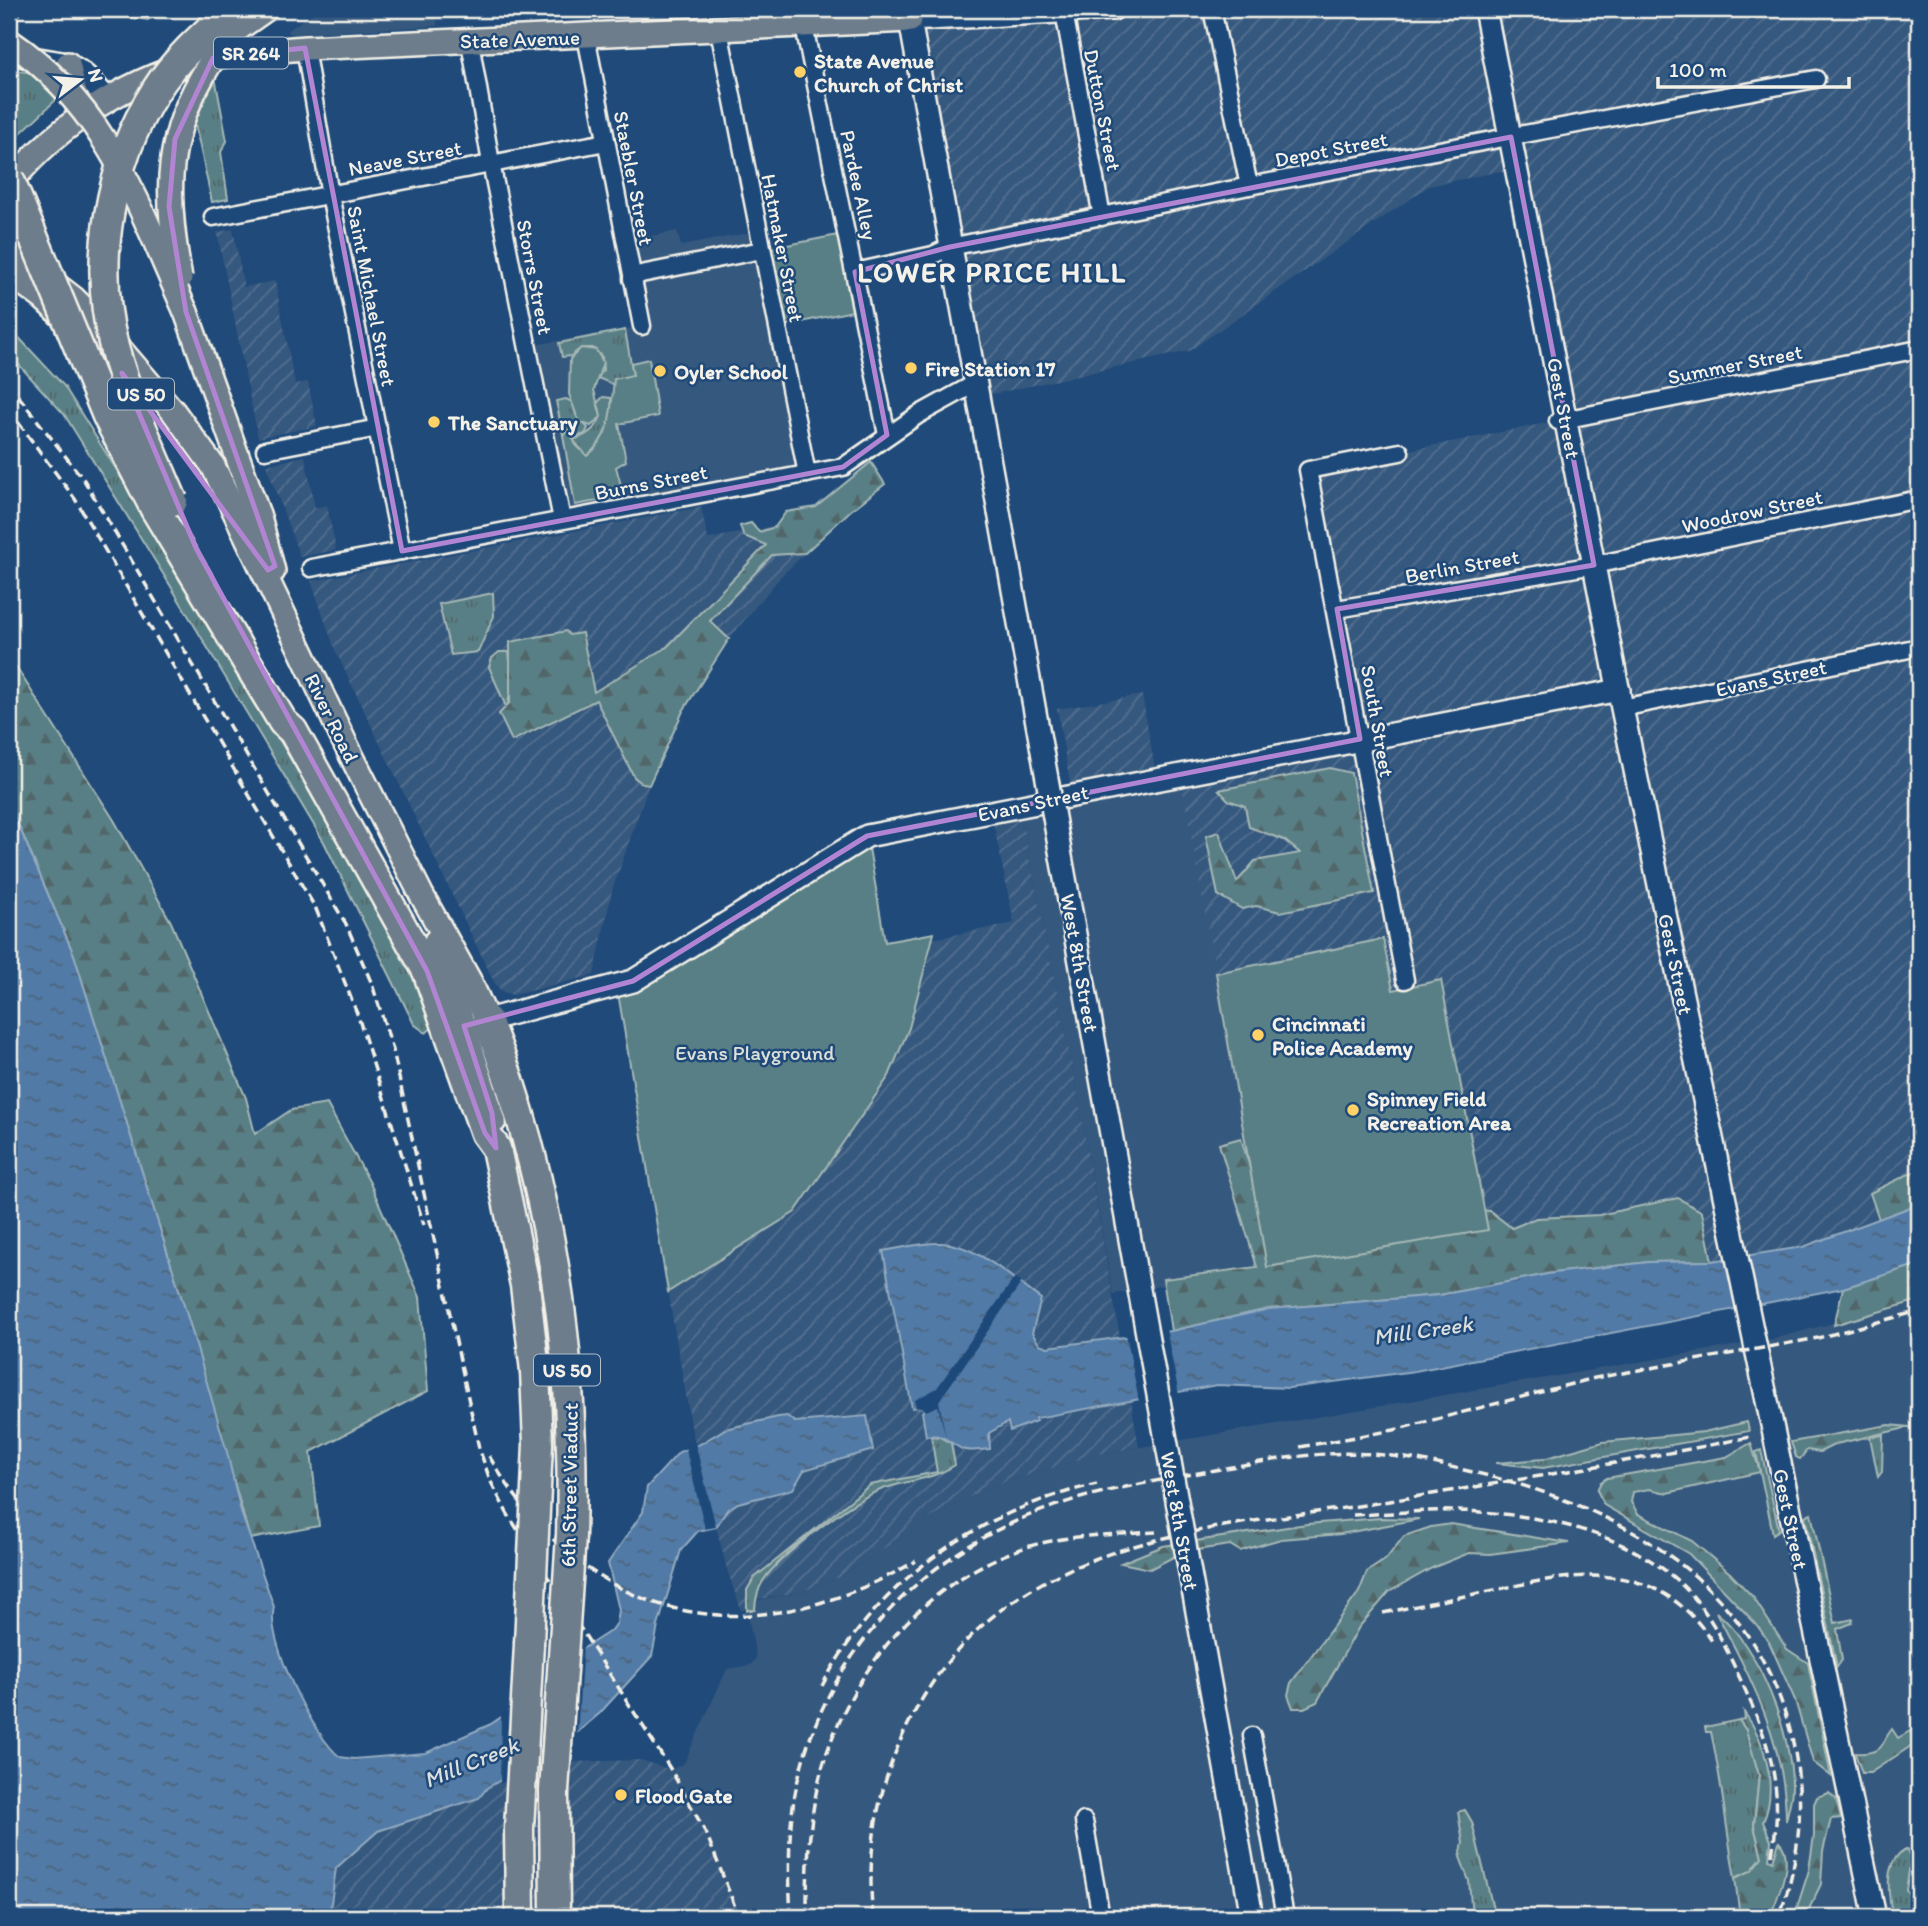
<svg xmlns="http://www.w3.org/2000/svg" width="1928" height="1926" font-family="Itim,sans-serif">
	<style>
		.built { fill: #36587e }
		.industrial { fill: url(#industrial-furrows) }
		.grass { fill: url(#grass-tufts); stroke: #a6b8b6; stroke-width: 2 }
		.forest { fill: url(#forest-firs); stroke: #a6b8b6; stroke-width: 2 }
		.park { fill: #587f85; stroke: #a6b8b6; stroke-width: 2 }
		.water { fill: url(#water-ripples); stroke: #92aac0; stroke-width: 2 }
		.pier { fill: #1f4a7a }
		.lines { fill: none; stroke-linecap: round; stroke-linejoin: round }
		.street-casing { stroke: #f4f1e8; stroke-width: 21 }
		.secondary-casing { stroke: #f4f1e8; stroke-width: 26 }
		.primary-casing { stroke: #f4f1e8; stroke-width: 28 }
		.highway-casing { stroke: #f4f1e8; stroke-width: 33 }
		.street { stroke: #1f4a7a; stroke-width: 16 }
		.secondary { stroke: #1f4a7a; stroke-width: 21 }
		.primary { stroke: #6d7d8c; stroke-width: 23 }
		.highway { stroke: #6d7d8c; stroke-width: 28 }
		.rail { stroke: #f4f1e8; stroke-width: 3.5; stroke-dasharray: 10 5; stroke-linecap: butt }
		.secondary-bridge-casing { stroke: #f4f1e8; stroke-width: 26; stroke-linecap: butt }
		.primary-bridge-casing { stroke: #f4f1e8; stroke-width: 28; stroke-linecap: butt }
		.highway-bridge-casing { stroke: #f4f1e8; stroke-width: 33; stroke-linecap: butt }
		.secondary-bridge { stroke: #1f4a7a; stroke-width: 21 }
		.primary-bridge { stroke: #6d7d8c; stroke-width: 23 }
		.highway-bridge { stroke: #6d7d8c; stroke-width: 28 }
		.marked { fill: none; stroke: #b185d1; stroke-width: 5; stroke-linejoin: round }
		.poi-dot { fill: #ffd166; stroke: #1f4a7a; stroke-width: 2.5 }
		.labels { text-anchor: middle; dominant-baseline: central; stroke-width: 5; stroke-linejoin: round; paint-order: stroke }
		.shield { fill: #1f4a7a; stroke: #b4bfc7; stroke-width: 2 }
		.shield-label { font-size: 19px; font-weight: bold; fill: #f4f1e8 }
		.street-label { font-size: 21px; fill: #f4f1e8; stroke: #1f4a7a }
		.poi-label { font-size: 21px; font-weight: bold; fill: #f4f1e8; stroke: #1f4a7a; text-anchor: start }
		.park-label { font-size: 21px; fill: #dde0d9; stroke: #1f4a7a }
		.water-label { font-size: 23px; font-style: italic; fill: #dcdfde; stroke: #1f4a7a }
		.district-label { font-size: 28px; font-weight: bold; letter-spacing: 2px; fill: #f4f1e8; stroke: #1f4a7a }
	</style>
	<defs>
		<pattern id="industrial-furrows" width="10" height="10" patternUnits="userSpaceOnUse" patternTransform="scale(1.75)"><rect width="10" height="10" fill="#36587e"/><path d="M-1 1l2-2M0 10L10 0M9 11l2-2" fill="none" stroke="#547090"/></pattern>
		<pattern id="grass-tufts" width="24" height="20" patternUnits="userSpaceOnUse" patternTransform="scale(1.75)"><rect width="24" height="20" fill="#587f85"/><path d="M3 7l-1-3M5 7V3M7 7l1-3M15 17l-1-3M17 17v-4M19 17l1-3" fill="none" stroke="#516669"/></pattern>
		<pattern id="forest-firs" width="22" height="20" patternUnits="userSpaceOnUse" patternTransform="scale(1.75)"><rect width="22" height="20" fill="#587f85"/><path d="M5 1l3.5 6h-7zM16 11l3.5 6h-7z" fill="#516669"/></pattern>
		<pattern id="water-ripples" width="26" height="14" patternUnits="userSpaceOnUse" patternTransform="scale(1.75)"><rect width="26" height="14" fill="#517aa6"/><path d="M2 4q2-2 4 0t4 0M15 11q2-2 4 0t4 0" fill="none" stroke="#4d647b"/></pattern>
	</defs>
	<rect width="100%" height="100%" fill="#1f4a7a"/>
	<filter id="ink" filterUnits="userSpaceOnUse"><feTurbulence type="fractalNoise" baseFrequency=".0143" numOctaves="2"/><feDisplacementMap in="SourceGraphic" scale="14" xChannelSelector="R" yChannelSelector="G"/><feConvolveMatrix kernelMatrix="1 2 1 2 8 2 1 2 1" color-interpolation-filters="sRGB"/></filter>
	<g filter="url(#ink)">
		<!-- built -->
		<g class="built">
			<polygon points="318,9 437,9 437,26 291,34 287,31"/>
			<polygon points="603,9 709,9 710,15 604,18"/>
			<polygon points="677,231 681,246 758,231 807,474 562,520 528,346 633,328 636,325 625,241"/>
			<polygon points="1180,775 1488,1230 1113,1294 1075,1079 1019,807"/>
			<polygon points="1919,1300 1919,1917 739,1917 707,1835 671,1770 684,1763 727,1669 751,1665 756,1658 747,1610 755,1610 755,1601 803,1591 840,1577 944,1510 987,1488 1094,1455 1773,1339"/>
		</g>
		<!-- industrial -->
		<g class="industrial">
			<polygon points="1113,9 1919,9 1919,1204 1803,1247 1712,1261 1649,1262 1496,1276 1392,990 1383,940 1216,973 1180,775 1360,738 1308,470 1567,419 1516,168 1429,186 1189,351 979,397 913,36 932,19"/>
			<polygon points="233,229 244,287 275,281 295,384 308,382 317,426 258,438 217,232"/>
			<polygon points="305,456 315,508 327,505 336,550 300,557 266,465"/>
			<polygon points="701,507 708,539 850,511 782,575 729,639 683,711 649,785 612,891 594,975 514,995 502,992 494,982 335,650 311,581"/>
			<polygon points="1142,695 1157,780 1072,795 1057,709"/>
			<polygon points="1019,807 1075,1079 1139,1447 1094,1455 987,1488 944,1510 840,1577 803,1591 755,1600 755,1610 741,1610 727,1570 692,1431 668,1292 795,1212 909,1028 932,939 1014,923 991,812"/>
			<polygon points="641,1760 671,1770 707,1835 739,1917 329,1917 336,1868 379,1831 479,1798 488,1788 531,1763"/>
		</g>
		<!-- grass -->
		<g class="grass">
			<polygon points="9,70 37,73 59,97 9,144"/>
			<polygon points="215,77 227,141 221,152 228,199 212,202 186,83"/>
			<polygon points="9,327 64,386 156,533 305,783 422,992 436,1024 426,1033 414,1024 324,842 170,585 64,414 9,354"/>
			<polygon points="625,330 633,375 614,385 598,378 603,370 602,357 593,348 581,348 571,356 562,357 559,343"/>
			<path d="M603,397L611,398C614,421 604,441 587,456L573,440C589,435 608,422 597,403Z"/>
			<polygon points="566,399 574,403 576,415 588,428 585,434 572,438 569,430 563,435 556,401"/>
			<polygon points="493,593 494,616 478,652 451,655 439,604"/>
			<polygon points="499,652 509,652 512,681 507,709 489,667 492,658"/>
			<polygon points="1747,1422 1749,1431 1543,1468 1496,1463 1543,1459 1603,1442 1704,1432"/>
			<polygon points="1883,1435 1882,1472 1878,1477 1870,1437"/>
			<path d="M931,1436L940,1437L951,1443L955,1465C931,1481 904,1480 878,1491C850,1502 780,1555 763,1581C758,1589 755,1601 755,1610H747V1590L754,1578L870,1485L937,1472Z"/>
			<polygon points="1761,1450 1779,1530 1773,1534 1756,1452"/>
			<polygon points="1811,1513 1835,1623 1853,1619 1852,1623 1837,1629 1842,1660 1837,1667 1805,1516"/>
			<path d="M1739,1720L1746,1730L1759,1775L1754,1826L1762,1857L1751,1871L1735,1878C1726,1829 1722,1781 1711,1732H1706L1705,1727Z"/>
			<polygon points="1465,1810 1472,1822 1495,1917 1472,1917 1469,1881 1460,1857 1463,1843 1458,1812"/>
			<path d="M1906,1849L1911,1858L1906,1890L1913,1899L1919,1894V1917H1893C1888,1896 1882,1861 1906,1849Z"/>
		</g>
		<!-- forest -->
		<g class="forest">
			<polygon points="77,9 163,9 148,20"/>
			<polygon points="871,462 885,484 850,511 805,553 772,555 710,621 729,639 683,711 649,785 643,784 634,777 596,700 512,741 499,714 510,702 510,642 566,631 569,635 582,633 594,692 667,647 766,545 744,536 740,526 751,523 759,532 775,527 786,512 816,507"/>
			<polygon points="9,656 114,820 171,922 246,1098 255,1134 291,1110 327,1104 370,1183 420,1297 428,1391 311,1452 319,1526 250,1539 191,1328 74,955 9,803"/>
			<polygon points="1330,768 1351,773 1374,893 1280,912 1256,906 1242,909 1218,895 1206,836 1219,832 1237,882 1255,861 1300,853 1284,840 1249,827 1245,806 1228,800 1219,790"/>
			<polygon points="1241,1138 1275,1250 1472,1209 1490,1211 1512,1228 1536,1218 1599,1215 1678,1198 1702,1212 1712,1261 1649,1262 1553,1273 1440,1295 1269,1309 1171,1331 1163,1279 1257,1267 1219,1144"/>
			<polygon points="1919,1169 1919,1204 1879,1219 1870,1193"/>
			<polygon points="1919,1264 1919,1300 1834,1325 1843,1288"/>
			<polygon points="1889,1425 1910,1427 1836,1444 1820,1452 1807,1450 1800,1459 1796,1457 1791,1442"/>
			<polygon points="1751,1443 1760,1472 1667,1493 1649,1489 1633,1492 1631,1502 1638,1514 1692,1541 1730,1573 1753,1597 1787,1649 1808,1663 1831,1776 1813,1762 1795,1700 1769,1642 1756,1624 1689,1554 1604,1505 1597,1490 1601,1482 1607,1478 1726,1457"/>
			<polygon points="1381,1518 1419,1519 1341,1534 1281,1539 1240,1551 1230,1545 1183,1552 1150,1569 1121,1563 1163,1546 1307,1524"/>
			<polygon points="1451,1524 1569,1543 1490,1554 1469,1553 1432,1568 1389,1592 1359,1627 1317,1702 1304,1708 1293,1708 1288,1695 1291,1683 1359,1592 1367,1572 1386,1559 1404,1536 1431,1527"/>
			<path d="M1716,1612C1758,1644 1793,1736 1792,1788C1792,1799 1788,1810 1786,1821C1786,1744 1751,1678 1716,1612Z"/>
			<path d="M1744,1712C1766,1741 1778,1789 1763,1822L1771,1841L1769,1859L1773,1861L1779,1842C1796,1858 1777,1898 1770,1917H1740L1735,1878L1751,1871L1762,1857L1754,1826L1759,1775L1746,1730L1739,1720L1745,1719Z"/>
			<path d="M1892,1729L1898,1738L1910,1731L1917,1742L1870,1773H1862L1855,1753C1883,1755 1880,1744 1892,1729Z"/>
			<polygon points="1829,1793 1836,1799 1841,1818 1831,1819 1823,1851 1821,1884 1809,1909 1809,1917 1794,1917 1809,1870 1814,1835 1814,1804 1817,1797"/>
		</g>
		<!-- park -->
		<g class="park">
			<polygon points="848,233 862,309 778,327 762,250"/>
			<polygon points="581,348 596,350 603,362 594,390 601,417 591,426 579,422 569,394 570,359"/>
			<path d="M649,359L658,416L619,424L626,461L616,467L624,496L575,505L563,435L569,430L576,445L587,456C612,436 611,408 614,379L633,375L631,363Z"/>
			<polygon points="867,836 885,942 934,933 909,1028 889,1076 795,1212 668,1292 617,987"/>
			<polygon points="1383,939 1393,990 1441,980 1488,1230 1267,1267 1216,973"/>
		</g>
		<!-- water -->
		<g class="water">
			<path d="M9,803L74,955L191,1328L227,1452L241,1512L274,1607C265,1639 313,1736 340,1757L354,1759L426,1753L491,1724L542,1689L573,1655L612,1630L617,1623L619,1610L608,1563L643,1512L647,1487L679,1452L700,1444L725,1429L778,1417L787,1416L795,1422L867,1416L873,1450L804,1470L793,1489L738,1503L727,1510L716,1527L698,1531L681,1550L658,1626L652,1656L600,1713L579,1731L553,1750L487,1788L479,1798L378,1831L336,1868L329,1917H9Z"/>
			<path d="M1919,1204V1264L1843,1288L1415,1371L1289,1388L1217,1385L1036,1418V1421L1010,1431L1008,1422L989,1433L990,1449C982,1450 970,1452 962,1449C948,1442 944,1433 926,1436L922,1412L926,1409L922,1407L912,1408L883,1251C902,1248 923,1242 942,1243C978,1245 1012,1279 1041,1299L1032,1333L1039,1344L1048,1347L1171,1331L1269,1309L1440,1295L1553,1273L1649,1262L1712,1261L1803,1247Z"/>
		</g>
		<!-- pier -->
		<g class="pier">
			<polygon points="1015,1277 1022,1282 939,1401 946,1438 938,1406 926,1411 922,1407 916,1408 915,1400 937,1388"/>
			<polygon points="1166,1328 1179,1395 1139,1402 1126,1334"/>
			<polygon points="695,1442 716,1527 705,1529 685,1446"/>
			<polygon points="583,1645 577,1736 555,1753 570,1652"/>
			<polygon points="545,1680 540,1761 500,1784 501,1713"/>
		</g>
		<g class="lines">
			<!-- street casing -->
			<g class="street-casing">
				<g id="street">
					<polyline points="1212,9 1249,186"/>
					<polyline points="9,10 12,9"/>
					<polyline points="1064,12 1102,217"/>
					<polyline points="804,26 887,435"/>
					<polyline points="719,30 807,474"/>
					<polyline points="586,36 642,326"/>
					<polyline points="470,42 491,163 562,520"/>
					<polyline points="305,48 330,195 402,551"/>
					<polyline points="213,217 606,142"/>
					<polyline points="855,272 933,255 950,247 1249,186 1816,79"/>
					<polyline points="632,279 641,274 762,250"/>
					<polyline points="1558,421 1919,349"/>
					<polyline points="265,450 378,428"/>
					<polyline points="1400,452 1308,470 1405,980"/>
					<polyline points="311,568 843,467 918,415 976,383"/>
					<polyline points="1337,609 1594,565 1919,499"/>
					<polyline points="1622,708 1919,647"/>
					<polyline points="1252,1736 1285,1917"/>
					<polyline points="1084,1821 1101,1917"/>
				</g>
			</g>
			<!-- secondary casing -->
			<g class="secondary-casing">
				<g id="secondary">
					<polyline points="1485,9 1622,708 1875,1917"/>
					<path d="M26,57C69,64 78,62 106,99"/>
					<polyline points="999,512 910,20 1113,9"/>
					<polyline points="487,1020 633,981 867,836 1619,690"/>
				</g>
			</g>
			<!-- primary casing -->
			<g class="primary-casing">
				<g id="primary">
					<polyline points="239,28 266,9"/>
					<polyline points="68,64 79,112"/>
					<path d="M9,184C62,120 133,76 214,57C244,51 275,51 305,48L910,20L909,9"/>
					<polyline points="9,249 73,298 96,321 173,411 213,466 345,743 421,894 470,982 487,1020"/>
					<polyline points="9,273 43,298 121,372"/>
					<polyline points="186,312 260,520 273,571"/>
					<polyline points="436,941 494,1121"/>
				</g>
			</g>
			<!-- highway casing -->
			<g class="highway-casing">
				<g id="highway">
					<polyline points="155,509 283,722 293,731 427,971 485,1133 496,1148 525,1285 535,1371"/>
					<path d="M487,1020C552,1183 576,1361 571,1536"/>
					<polyline points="520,1917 519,1829 529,1644"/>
				</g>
			</g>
			<!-- street -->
			<use href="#street" class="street"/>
			<!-- secondary -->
			<use href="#secondary" class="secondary"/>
			<!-- primary -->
			<use href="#primary" class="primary"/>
			<!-- highway -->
			<use href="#highway" class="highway"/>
			<!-- rail -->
			<g class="rail">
				<polyline points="9,384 84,480 346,924 372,984 393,1050 479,1448 490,1480 507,1513 671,1770 707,1835 739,1917"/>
				<polyline points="9,410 75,499 316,909 358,1016 424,1225"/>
				<polyline points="1300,1447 1394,1430 1595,1378 1818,1338 1919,1311"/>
				<path d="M489,1456C590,1627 747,1658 916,1561"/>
				<path d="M1353,1515C1387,1514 1420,1510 1454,1511C1532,1512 1630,1531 1686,1589C1713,1616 1727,1651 1743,1685C1771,1746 1785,1791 1771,1859"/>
				<path d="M1383,1613C1421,1605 1460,1597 1499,1589C1585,1571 1659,1559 1714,1644"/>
				<path d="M822,1686C878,1579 981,1510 1097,1484"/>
				<path d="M791,1917C789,1881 788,1843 793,1806C813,1672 908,1563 1033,1514C1082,1494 1135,1485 1187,1475C1252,1464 1317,1448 1383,1455C1415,1458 1446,1466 1477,1473C1622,1508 1755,1581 1792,1738C1806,1798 1800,1860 1779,1917"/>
				<path d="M807,1917C807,1871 808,1825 819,1780C844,1676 925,1577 1030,1546C1071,1534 1114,1535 1156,1532"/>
				<path d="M873,1917C865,1843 881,1770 918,1706C1017,1532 1208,1531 1383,1502C1506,1482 1628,1462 1750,1437"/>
			</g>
			<!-- secondary-bridge casing -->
			<g class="secondary-bridge-casing">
				<polyline id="secondary-bridge" points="999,512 1252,1917"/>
			</g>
			<!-- primary-bridge casing -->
			<g class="primary-bridge-casing">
				<g id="primary-bridge">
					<path d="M9,41C109,108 139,208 186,312"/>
					<path d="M180,278C167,204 162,147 201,79C211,60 222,42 239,28"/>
				</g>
			</g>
			<!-- highway-bridge casing -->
			<g class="highway-bridge-casing">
				<g id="highway-bridge">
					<polyline points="9,178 107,416 155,509"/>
					<path d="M173,501C152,451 128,400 114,347C92,262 109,164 156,90C175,60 202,36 228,13"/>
					<polyline points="529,1644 538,1444 535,1371"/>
					<polyline points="555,1917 554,1791 571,1536"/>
				</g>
			</g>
			<!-- secondary-bridge -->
			<use href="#secondary-bridge" class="secondary-bridge"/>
			<!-- primary-bridge -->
			<use href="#primary-bridge" class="primary-bridge"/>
			<!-- highway-bridge -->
			<use href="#highway-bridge" class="highway-bridge"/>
		</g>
	</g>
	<!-- marked area -->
	<path class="marked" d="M305,48L402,551L843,467L887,435L855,272L950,247L1511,137L1594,565L1337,609L1360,739L867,836L633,981L464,1026L492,1113L496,1148L485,1133L427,971L196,548L122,373L268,570L275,566L186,312L169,207L175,139L213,58Z"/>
	<!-- markers -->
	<g class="poi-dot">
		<circle cx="800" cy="72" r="7"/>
		<circle cx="911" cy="368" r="7"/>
		<circle cx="660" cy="371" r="7"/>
		<circle cx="434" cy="422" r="7"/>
		<circle cx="1258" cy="1035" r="7"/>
		<circle cx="1353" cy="1110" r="7"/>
		<circle cx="621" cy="1795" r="7"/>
	</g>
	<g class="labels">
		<!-- shield labels -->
		<g class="shield">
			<rect x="214" y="37.5" width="74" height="31" rx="5"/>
			<rect x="108" y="378.5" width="66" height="31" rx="5"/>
			<rect x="534" y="1354.5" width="66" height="31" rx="5"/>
		</g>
		<g class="shield-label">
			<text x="251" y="53">SR 264</text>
			<text x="141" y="394">US 50</text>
			<text x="567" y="1370">US 50</text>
		</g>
		<!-- street labels -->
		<g class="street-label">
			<text transform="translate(520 39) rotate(-2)">State Avenue</text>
			<text transform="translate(1103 110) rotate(79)">Dutton Street</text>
			<text transform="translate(1331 149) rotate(-11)">Depot Street</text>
			<text transform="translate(405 158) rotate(-11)">Neave Street</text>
			<text transform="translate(634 178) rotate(79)">Staebler Street</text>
			<text transform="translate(859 185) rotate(78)">Pardee Alley</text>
			<text transform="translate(783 248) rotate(79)">Hatmaker Street</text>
			<text transform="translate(535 277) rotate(79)">Storrs Street</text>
			<text transform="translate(372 296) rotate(79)">Saint Michael Street</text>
			<text transform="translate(1735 364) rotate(-11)">Summer Street</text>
			<text transform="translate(1564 408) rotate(79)">Gest Street</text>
			<text transform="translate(651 482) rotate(-11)">Burns Street</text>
			<text transform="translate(1752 511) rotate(-12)">Woodrow Street</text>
			<text transform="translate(1462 566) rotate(-10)">Berlin Street</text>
			<text transform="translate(1771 678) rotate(-12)">Evans Street</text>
			<text transform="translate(332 718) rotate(64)">River Road</text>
			<text transform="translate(1378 721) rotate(80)">South Street</text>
			<text transform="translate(1033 803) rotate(-12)">Evans Street</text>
			<text transform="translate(1080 963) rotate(80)">West 8th Street</text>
			<text transform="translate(1676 964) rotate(78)">Gest Street</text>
			<text transform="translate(569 1485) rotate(-89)">6th Street Viaduct</text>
			<text transform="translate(1791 1519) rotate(78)">Gest Street</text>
			<text transform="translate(1180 1521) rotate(80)">West 8th Street</text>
		</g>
		<!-- poi labels -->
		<g class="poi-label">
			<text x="814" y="60">State Avenue<tspan x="814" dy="24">Church of Christ</tspan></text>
			<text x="925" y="368">Fire Station 17</text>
			<text x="674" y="371">Oyler School</text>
			<text x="448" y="422">The Sanctuary</text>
			<text x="1272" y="1023">Cincinnati<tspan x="1272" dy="24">Police Academy</tspan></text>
			<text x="1367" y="1098">Spinney Field<tspan x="1367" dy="24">Recreation Area</tspan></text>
			<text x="635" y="1795">Flood Gate</text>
		</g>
		<!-- park labels -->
		<g class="park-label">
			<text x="755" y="1052">Evans Playground</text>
		</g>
		<!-- water labels -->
		<g class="water-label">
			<text transform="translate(1423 1330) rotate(-8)">Mill Creek</text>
			<text transform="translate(471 1762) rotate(-22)">Mill Creek</text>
		</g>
		<!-- district labels -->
		<g class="district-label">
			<text x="992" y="272">LOWER PRICE HILL</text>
		</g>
	</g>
	<!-- margin -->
	<rect width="1928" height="1926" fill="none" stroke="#1f4a7a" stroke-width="35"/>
	<rect x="18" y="18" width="1893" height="1891" fill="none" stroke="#f4f1e8" stroke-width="2.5" filter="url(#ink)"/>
	<!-- north arrow -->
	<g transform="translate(80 80) rotate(74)" stroke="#1f4a7a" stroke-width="5" paint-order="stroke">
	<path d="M0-5L12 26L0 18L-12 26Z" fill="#f4f1e8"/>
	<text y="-10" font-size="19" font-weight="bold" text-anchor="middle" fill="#f4f1e8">N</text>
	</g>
	<!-- scale -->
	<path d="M1658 77v10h191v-10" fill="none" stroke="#f4f1e8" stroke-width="3.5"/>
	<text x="1669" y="77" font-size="21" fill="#f4f1e8" stroke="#1f4a7a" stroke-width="5" paint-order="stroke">100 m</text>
</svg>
